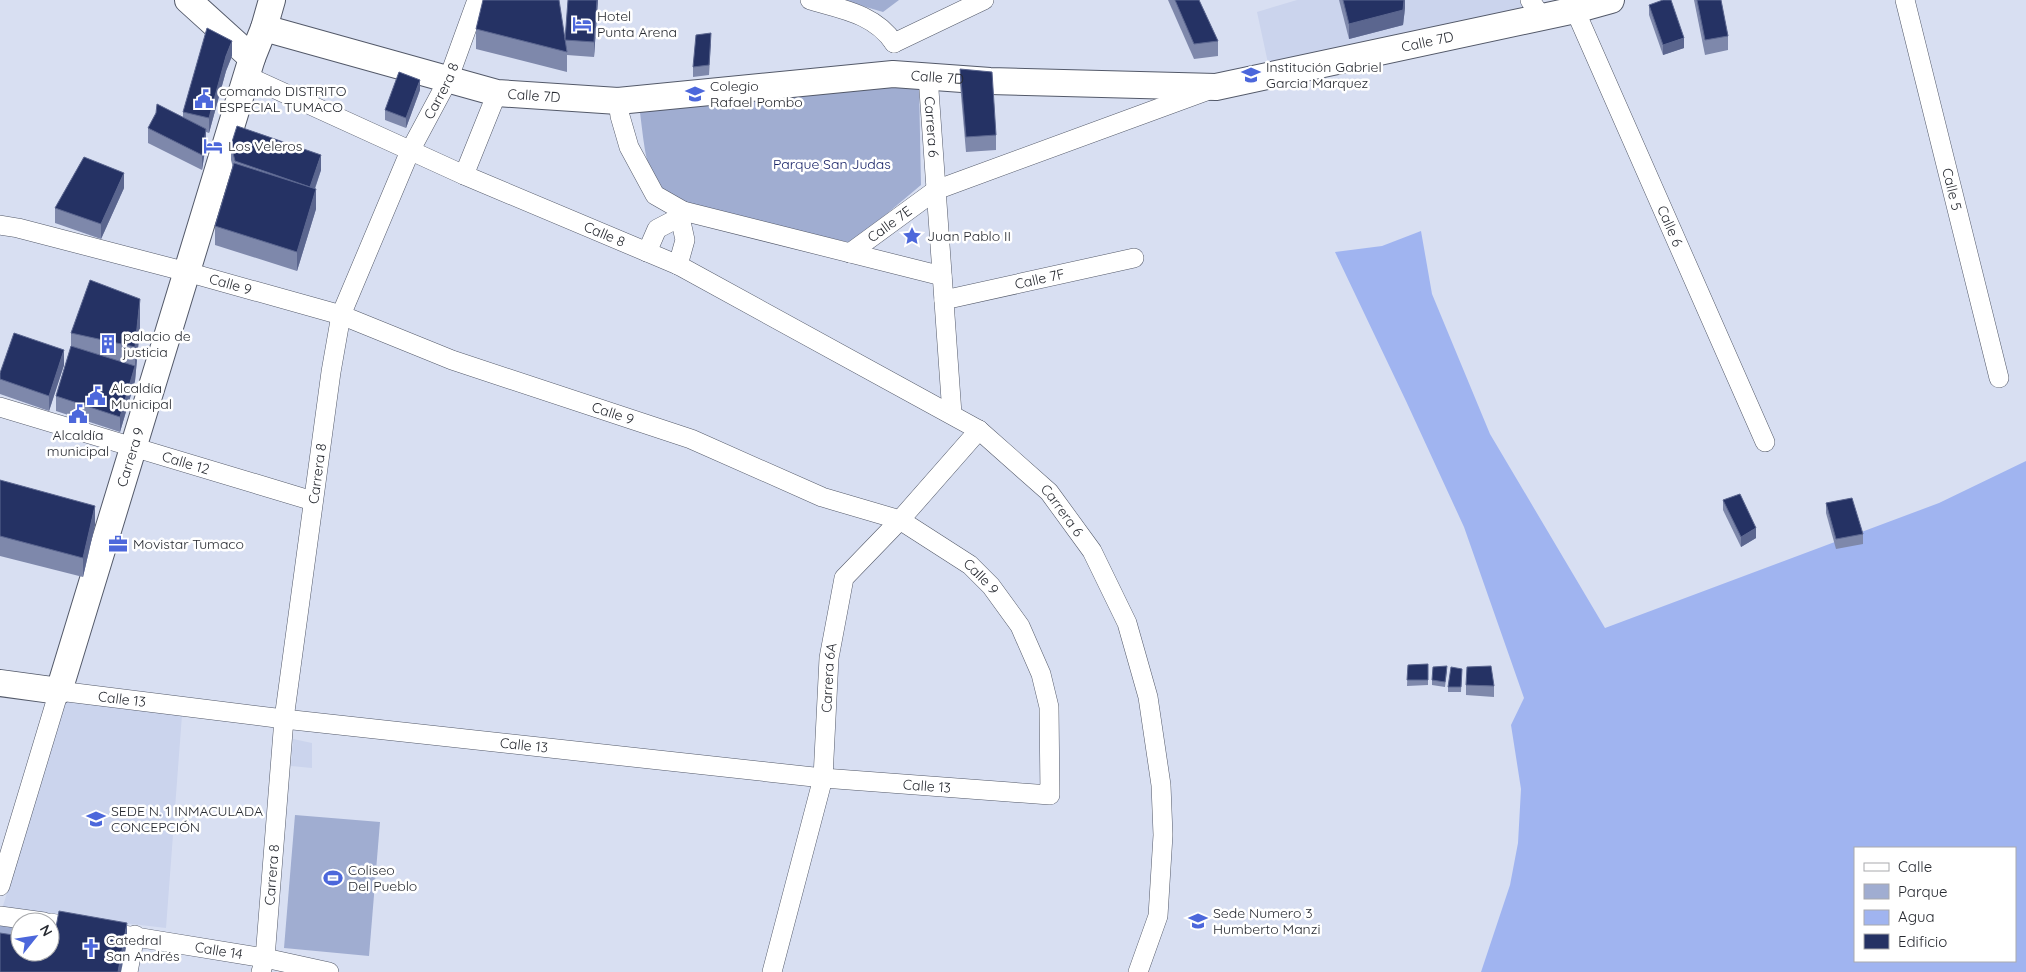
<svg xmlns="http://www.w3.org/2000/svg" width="2026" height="972" font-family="Quicksand,sans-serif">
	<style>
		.built { fill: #cbd4ed }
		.green { fill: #a0add1 }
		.water { fill: #a0b4f0; fill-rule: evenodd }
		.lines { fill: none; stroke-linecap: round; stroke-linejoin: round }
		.street-casing { stroke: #535969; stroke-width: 20 }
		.secondary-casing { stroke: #535969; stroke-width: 28 }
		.street { stroke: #fff; stroke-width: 19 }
		.secondary { stroke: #fff; stroke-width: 26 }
		.wall { fill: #7e88ab }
		.shaded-wall { fill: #5b668f }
		.building { fill: #253264; stroke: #5b668f }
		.labels { text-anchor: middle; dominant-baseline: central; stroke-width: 5; stroke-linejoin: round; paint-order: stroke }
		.poi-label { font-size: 14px; fill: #272a31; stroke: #fff; text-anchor: start }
		.street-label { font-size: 14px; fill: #272a31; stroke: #fff }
		.park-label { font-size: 14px; fill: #182367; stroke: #fff }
	</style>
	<rect width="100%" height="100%" fill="#d8dff2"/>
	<!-- built -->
	<g class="built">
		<polygon points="1297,0 1523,0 1528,6 1268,63 1257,12"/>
		<polygon points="67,699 182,715 166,928 2,909"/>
		<polygon points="293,739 312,743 312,768 291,766"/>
	</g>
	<!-- green -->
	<g class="green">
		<polygon points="842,0 899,0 883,12"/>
		<path d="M919,84L921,185L852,243C822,236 671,206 658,187C644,168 643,130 639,106Z"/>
		<polygon points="295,815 380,822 369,956 284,948"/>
		<polygon points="0,922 20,925 20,952 50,952 50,930 59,931 53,962 0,952"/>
	</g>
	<!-- water -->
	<path class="water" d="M1421,231L1432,294L1490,434L1605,628L1939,503L2026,461V972H1481L1510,885L1518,843L1521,789L1511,725L1524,698L1464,527L1406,401L1335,252L1382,246ZM1855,848H2015V961H1855Z"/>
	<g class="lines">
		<!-- street casing -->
		<g class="street-casing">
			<g id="street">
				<path d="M810,0C841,9 875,14 894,43"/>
				<polyline points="1530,0 1541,16"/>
				<path id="s1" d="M1905,0L1999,378"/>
				<path id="s2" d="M1575,10L1765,442"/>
				<polyline points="894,43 984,0"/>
				<path id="s3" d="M247,76L464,175L678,265L979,430L1049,492L1092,551L1127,623L1148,697L1161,785L1163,835L1158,916L1138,972"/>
				<path id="s4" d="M928,76L952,414"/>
				<polyline points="618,101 620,116 629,147 655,195 683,211 942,276"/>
				<polyline points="464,175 497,93"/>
				<path id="s5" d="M0,225L18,228L187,272L341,315L452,360L691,439L822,497L900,520L970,565L991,586L1020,626L1041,674L1049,707L1050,795L823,778L284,719L59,691L0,886"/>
				<polyline points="647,252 657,229 680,217 683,211"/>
				<path id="s6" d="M850,253L936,190L1206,91"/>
				<polyline points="678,265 685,240 680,217"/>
				<path id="s7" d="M944,300L1134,258"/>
				<path id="s8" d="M0,407L313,501"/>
				<polyline points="0,916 44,922"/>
				<path id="s9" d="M50,923L265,958L329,972"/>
				<polyline points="128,972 135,935"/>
				<path id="s10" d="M261,972L265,958L284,719L331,372L341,315L410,151L448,80L477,0"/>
				<path id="s11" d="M772,972L823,778L829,658L844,578L900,520L979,430"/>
			</g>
		</g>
		<!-- secondary casing -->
		<g class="secondary-casing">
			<g id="secondary">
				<polyline points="188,0 252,58"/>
				<path id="s12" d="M264,28L497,93L618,101L893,74L990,81L1216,87L1575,10L1611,0"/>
				<path id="s13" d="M0,683L59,691L252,58L264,28L272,0"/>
			</g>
		</g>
		<!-- street -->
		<use href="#street" class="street"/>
		<!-- secondary -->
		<use href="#secondary" class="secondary"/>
	</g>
	<!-- wall -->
	<g class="wall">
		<polygon points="568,0 598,0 594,57 567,55 567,72 476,49 476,29 565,43"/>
		<polygon points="1168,0 1199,0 1218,41 1218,56 1194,59"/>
		<polygon points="1339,0 1405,0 1405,8 1403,25 1349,39"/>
		<polygon points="1694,0 1721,0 1728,36 1728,50 1705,55"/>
		<polygon points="1649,5 1684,48 1663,55 1649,15"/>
		<polygon points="711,43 709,75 693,77 693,67"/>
		<polygon points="232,56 226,71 209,133 206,132 206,144 202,170 148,143 148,128 183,117 183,112"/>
		<polygon points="960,69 996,135 996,150 966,152 960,84"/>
		<polygon points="420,90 406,128 385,120 385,110"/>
		<polygon points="231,145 321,170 315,189 316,209 297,271 215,245 215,226 233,168 231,160"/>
		<polygon points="124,188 101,239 55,223 55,208"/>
		<polygon points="140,327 135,381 120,432 56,411 56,396 71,346 71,333"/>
		<polygon points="64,365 49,411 0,394 0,373"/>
		<polygon points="0,480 95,525 83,577 0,556"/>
		<polygon points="1723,500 1756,538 1741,547 1723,510"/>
		<polygon points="1826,503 1863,534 1863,544 1836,549 1826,513"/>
		<polygon points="1428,664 1428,685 1407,686 1408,665"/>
		<polygon points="1462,669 1461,692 1448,692 1448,687"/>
		<polygon points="1447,671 1445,687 1432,685 1432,680"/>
		<polygon points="1466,685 1494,686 1494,697 1466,695"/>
	</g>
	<!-- shaded-wall -->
	<g class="shaded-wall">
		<polygon points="597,0 598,0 594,57 594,42"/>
		<polygon points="1405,0 1405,8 1403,25 1349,39 1349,24"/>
		<polygon points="1684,38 1684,48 1663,55 1663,45"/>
		<polygon points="232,41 232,56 226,71 209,133 209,118 226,56"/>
		<polygon points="420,80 420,90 406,128 406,118"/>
		<polygon points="206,129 206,144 202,170 202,155"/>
		<polygon points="321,155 321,170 310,202 310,187"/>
		<polygon points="124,173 124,188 101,239 101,224"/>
		<polygon points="316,189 316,209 297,271 297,252"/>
		<polygon points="140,299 140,327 135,381 120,432 120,417 135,367 135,347"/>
		<polygon points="64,350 64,365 49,411 49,396"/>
		<polygon points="95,506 95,525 83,577 83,558"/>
		<polygon points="1756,528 1756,538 1741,547 1741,537"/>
		<polygon points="127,923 127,943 121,972 118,972"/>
	</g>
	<!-- building -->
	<g class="building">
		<polygon points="483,0 559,0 567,52 476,29"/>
		<polygon points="568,0 597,0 594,42 565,40"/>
		<polygon points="1175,0 1199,0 1218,41 1194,44"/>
		<polygon points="1343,0 1404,0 1403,10 1349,24"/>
		<polygon points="1663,0 1671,0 1684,38 1663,45 1649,5"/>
		<polygon points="1697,0 1721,0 1728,36 1705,40"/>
		<polygon points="207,28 232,41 226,56 209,118 183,112"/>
		<polygon points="711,33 709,65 693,67 696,35"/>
		<polygon points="960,69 992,72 996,135 966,137"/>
		<polygon points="399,72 420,80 406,118 385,110"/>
		<polygon points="157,104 206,129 202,155 148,128 156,113"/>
		<polygon points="237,126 321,155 310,187 235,161 231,145"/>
		<polygon points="84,157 124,173 101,224 55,208"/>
		<polygon points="234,163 316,189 297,252 215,226"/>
		<polygon points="90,280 140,299 135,347 71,333"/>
		<polygon points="14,333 64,350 49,396 0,379 0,373"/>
		<polygon points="71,346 135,366 120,417 56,396"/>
		<polygon points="0,480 95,506 83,558 0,536"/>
		<polygon points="1740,494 1756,528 1741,537 1723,500"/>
		<polygon points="1852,498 1863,534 1836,539 1826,503"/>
		<polygon points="1428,664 1428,680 1407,680 1408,665"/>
		<polygon points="1447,666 1445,682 1432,680 1433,667"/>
		<polygon points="1491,666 1494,686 1466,685 1467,667"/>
		<polygon points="1451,667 1462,669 1461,687 1448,687"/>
		<polygon points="59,911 127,923 118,972 0,972 0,933 20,936 20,952 50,952 50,942 53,943"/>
	</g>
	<!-- icons -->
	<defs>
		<g id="hotel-bare" transform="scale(1.5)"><path d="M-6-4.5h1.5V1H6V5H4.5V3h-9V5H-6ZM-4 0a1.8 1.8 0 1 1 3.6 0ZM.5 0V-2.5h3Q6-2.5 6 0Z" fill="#4c67db" stroke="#fff" stroke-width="2.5" paint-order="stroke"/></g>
		<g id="school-bare" transform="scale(1.5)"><path d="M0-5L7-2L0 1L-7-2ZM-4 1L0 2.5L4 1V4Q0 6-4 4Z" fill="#4c67db" stroke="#fff" stroke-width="2.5" paint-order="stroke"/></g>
		<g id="civic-bare" transform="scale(1.5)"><path d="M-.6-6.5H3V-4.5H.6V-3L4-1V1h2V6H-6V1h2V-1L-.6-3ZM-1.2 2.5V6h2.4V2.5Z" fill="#4c67db" stroke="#fff" stroke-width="2.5" paint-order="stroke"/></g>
		<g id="sight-bare" transform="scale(1.5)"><path d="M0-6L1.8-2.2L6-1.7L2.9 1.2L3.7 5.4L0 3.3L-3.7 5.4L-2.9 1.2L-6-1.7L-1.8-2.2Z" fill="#4c67db" stroke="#fff" stroke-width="2.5" paint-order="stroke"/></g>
		<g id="building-bare" transform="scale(1.5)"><path d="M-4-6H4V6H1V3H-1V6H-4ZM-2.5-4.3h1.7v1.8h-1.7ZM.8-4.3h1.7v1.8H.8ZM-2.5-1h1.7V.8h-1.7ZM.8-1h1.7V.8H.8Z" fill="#4c67db" stroke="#fff" stroke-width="2.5" paint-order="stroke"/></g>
		<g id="office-bare" transform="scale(1.5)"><path d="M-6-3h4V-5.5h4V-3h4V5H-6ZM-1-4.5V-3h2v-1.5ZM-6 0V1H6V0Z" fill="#4c67db" stroke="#fff" stroke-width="2.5" paint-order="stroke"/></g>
		<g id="stadium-bare" transform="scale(1.5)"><path d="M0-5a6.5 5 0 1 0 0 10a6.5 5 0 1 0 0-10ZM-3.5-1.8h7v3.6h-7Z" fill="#4c67db" stroke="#fff" stroke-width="2.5" paint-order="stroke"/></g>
		<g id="church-bare" transform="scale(1.5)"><path d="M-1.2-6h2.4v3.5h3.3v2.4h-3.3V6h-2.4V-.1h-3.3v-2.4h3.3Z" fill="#4c67db" stroke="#fff" stroke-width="2.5" paint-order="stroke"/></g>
	</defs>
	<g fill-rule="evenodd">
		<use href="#hotel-bare" x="582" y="24"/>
		<use href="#school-bare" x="1251" y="75"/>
		<use href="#school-bare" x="695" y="94"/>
		<use href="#civic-bare" x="204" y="99"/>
		<use href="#hotel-bare" x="213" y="146"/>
		<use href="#sight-bare" x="912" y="236"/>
		<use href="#building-bare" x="108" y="344"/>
		<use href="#civic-bare" x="96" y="396"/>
		<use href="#civic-bare" x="78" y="414"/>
		<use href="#office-bare" x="118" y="544"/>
		<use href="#school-bare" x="96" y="819"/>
		<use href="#stadium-bare" x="333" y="878"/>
		<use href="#school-bare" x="1198" y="921"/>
		<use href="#church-bare" x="91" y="948"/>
	</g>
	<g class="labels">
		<!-- poi labels -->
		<g class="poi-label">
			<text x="597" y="16">Hotel<tspan x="597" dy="16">Punta Arena</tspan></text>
			<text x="1266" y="67">Institución Gabriel<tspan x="1266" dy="16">Garcia Marquez</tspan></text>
			<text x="710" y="86">Colegio<tspan x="710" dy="16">Rafael Pombo</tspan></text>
			<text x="219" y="91">comando DISTRITO<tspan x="219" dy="16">ESPECIAL TUMACO</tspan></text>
			<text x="228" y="146">Los Veleros</text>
			<text x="927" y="236">Juan Pablo II</text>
			<text x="123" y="336">palacio de<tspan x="123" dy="16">justicia</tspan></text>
			<text x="111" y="388">Alcaldía<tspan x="111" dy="16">Municipal</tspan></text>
			<text x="78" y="435" text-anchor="middle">Alcaldía<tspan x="78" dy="16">municipal</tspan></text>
			<text x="133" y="544">Movistar Tumaco</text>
			<text x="111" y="811">SEDE N. 1 INMACULADA<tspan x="111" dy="16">CONCEPCIÓN</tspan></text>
			<text x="348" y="870">Coliseo<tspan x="348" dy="16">Del Pueblo</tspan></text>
			<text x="1213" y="913">Sede Numero 3<tspan x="1213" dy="16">Humberto Manzi</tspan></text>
			<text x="106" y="940">Catedral<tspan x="106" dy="16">San Andrés</tspan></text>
		</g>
		<!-- street labels -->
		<g class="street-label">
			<text stroke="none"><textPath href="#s12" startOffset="1179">Calle 7D</textPath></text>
			<text stroke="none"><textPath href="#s12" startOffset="684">Calle 7D</textPath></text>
			<text stroke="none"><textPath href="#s10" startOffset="908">Carrera 8</textPath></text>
			<text stroke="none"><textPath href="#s12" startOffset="279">Calle 7D</textPath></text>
			<text stroke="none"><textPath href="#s4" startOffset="51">Carrera 6</textPath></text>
			<text stroke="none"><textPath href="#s1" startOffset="195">Calle 5</textPath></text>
			<text stroke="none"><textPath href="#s6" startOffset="49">Calle 7E</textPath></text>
			<text stroke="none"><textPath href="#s2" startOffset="236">Calle 6</textPath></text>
			<text stroke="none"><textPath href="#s3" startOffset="391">Calle 8</textPath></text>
			<text stroke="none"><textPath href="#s7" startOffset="98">Calle 7F</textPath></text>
			<text stroke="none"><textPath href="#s5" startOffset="238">Calle 9</textPath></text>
			<text stroke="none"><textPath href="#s5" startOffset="642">Calle 9</textPath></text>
			<text stroke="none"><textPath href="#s13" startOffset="304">Carrera 9</textPath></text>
			<text stroke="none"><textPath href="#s8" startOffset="194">Calle 12</textPath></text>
			<text stroke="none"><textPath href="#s10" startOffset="502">Carrera 8</textPath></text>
			<text stroke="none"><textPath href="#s3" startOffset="930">Carrera 6</textPath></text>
			<text stroke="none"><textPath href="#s5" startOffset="1048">Calle 9</textPath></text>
			<text stroke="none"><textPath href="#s11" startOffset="301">Carrera 6A</textPath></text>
			<text transform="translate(122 699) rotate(7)">Calle 13</text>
			<text transform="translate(524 745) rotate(6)">Calle 13</text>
			<text transform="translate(927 786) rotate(4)">Calle 13</text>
			<text stroke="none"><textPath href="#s10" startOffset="98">Carrera 8</textPath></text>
			<text stroke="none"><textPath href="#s9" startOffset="171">Calle 14</textPath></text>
		</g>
		<!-- park labels -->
		<g class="park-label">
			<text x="832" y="164">Parque San Judas</text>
		</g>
	</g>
	<!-- legend -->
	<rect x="1854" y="847" width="162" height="115" fill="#ffffff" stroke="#a9aaad"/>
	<rect x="1864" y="863" width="25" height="8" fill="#ffffff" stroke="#a9aaad"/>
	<text x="1898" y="872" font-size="15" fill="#272a31">Calle</text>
	<rect x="1864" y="884" width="25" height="15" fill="#a0add1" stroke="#a9aaad"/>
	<text x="1898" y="897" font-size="15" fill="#272a31">Parque</text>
	<rect x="1864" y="910" width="25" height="15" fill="#a0b4f0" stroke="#a9aaad"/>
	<text x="1898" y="922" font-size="15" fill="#272a31">Agua</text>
	<rect x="1864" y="934" width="25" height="15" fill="#253264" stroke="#a9aaad"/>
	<text x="1898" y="947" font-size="15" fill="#272a31">Edificio</text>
	<!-- north arrow -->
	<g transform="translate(35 937) rotate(60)"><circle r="24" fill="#ffffff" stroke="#a9aaad"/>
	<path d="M0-4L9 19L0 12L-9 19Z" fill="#4c67db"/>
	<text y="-8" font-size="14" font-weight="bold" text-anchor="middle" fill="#272a31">N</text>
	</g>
</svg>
